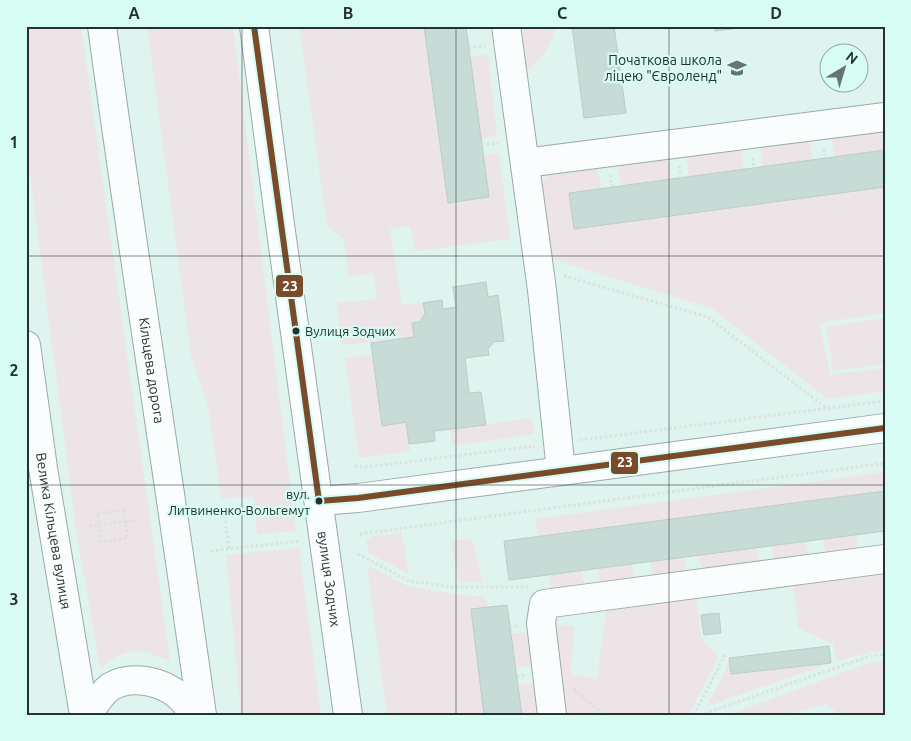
<svg xmlns="http://www.w3.org/2000/svg" width="911" height="741" font-family="Ubuntu,sans-serif">
	<style>
		.green { fill: #ece4e6 }
		.building { fill: #c8dcd7; stroke: #bcccc8 }
		.lines { fill: none; stroke-linecap: round; stroke-linejoin: round }
		.minor-casing { stroke: #9aaaa7; stroke-width: 30 }
		.highway-casing { stroke: #9aaaa7; stroke-width: 30 }
		.path { stroke: #dbe1e0; stroke-width: 3; stroke-dasharray: 2.5 2.5; stroke-linecap: butt }
		.minor { stroke: #fafdfd; stroke-width: 28 }
		.highway { stroke: #fafdfd; stroke-width: 28 }
		.bus-1-casing { stroke: #d7fcf4; stroke-width: 10 }
		.bus-1 { stroke: #7a4b2a; stroke-width: 6 }
		.grid { fill: none; stroke: #24322f; stroke-width: 1; stroke-opacity: 0.55 }
		.bus-dot { fill: #24322f; stroke: #d7fcf4; stroke-width: 2 }
		.labels { text-anchor: middle; dominant-baseline: central; stroke-width: 4.5; stroke-linejoin: round; paint-order: stroke }
		.bus-label { font-size: 13px; fill: #24322f; stroke: #d7fcf4; text-anchor: start }
		.poi-label { font-size: 14px; fill: #24322f; stroke: #d7fcf4; text-anchor: end }
		.street-label { font-size: 14px; fill: #24322f; stroke: #d7fcf4 }
		.line-badge { stroke: #d7fcf4; stroke-width: 2 }
		.badge-label { font-size: 14px; text-anchor: middle; font-weight: bold; fill: #fff }
		.neatline { fill: none; stroke: #24322f; stroke-width: 2 }
		.grid-label { font-size: 16px; text-anchor: middle; font-weight: bold; fill: #24322f }
	</style>
	<rect width="100%" height="100%" fill="#dff4ef"/>
	<!-- green -->
	<g class="green">
		<path d="M26,26H81L170,661C137,647 130,646 100,668L77,536L26,145Z"/>
		<polygon points="147,26 233,26 296,531 257,534 254,497 221,498 208,406 191,356"/>
		<polygon points="299,26 424,26 448,203 489,197 483,155 499,153 510,239 415,251 410,226 390,229 402,305 423,303 425,313 420,322 412,323 414,337 342,345 336,303 377,299 373,273 349,277 344,240 327,226"/>
		<path d="M516,26H555C551,48 541,62 522,72Z"/>
		<polygon points="488,54 497,136 481,139 470,57"/>
		<polygon points="885,127 885,150 834,157 831,134"/>
		<polygon points="809,137 812,160 763,166 760,144"/>
		<polygon points="741,148 744,169 689,177 686,155"/>
		<polygon points="668,157 671,179 621,186 618,164"/>
		<polygon points="597,167 601,188 569,193 575,229 885,187 885,313 820,323 830,375 885,368 885,391 828,399 711,308 548,258 541,184 552,172"/>
		<polygon points="885,318 885,364 833,371 826,327"/>
		<polygon points="372,354 382,425 406,422 410,451 359,458 345,358"/>
		<polygon points="532,418 534,434 452,446 450,429"/>
		<polygon points="885,472 885,491 538,537 535,519"/>
		<polygon points="402,533 409,574 369,553 366,541 373,536"/>
		<polygon points="856,535 859,555 826,559 823,539"/>
		<polygon points="472,539 483,583 458,581 451,541"/>
		<polygon points="806,542 808,561 775,566 772,546"/>
		<polygon points="299,548 321,715 241,715 226,555"/>
		<polygon points="757,548 760,567 702,575 699,555"/>
		<polygon points="684,557 687,577 653,582 651,562"/>
		<polygon points="632,564 635,584 602,589 598,569"/>
		<polygon points="885,566 885,649 836,661 833,644 798,628 794,587 750,592 749,585"/>
		<polygon points="371,567 407,586 453,594 485,597 488,607 471,610 484,715 387,715 367,568"/>
		<polygon points="582,571 585,590 552,595 549,575"/>
		<polygon points="696,591 701,637 718,658 690,712 684,715 560,715 555,625 574,626 571,674 597,679 607,603"/>
		<polygon points="533,631 538,665 515,667 511,634"/>
		<polygon points="729,658 732,674 831,663 707,706 726,670"/>
		<polygon points="885,660 885,715 839,715 827,704 785,715 728,715 869,663"/>
		<polygon points="540,682 544,712 522,715 518,685"/>
	</g>
	<!-- building -->
	<g class="building">
		<polygon points="424,26 466,26 489,197 448,203"/>
		<polygon points="572,26 614,26 626,113 584,118"/>
		<polygon points="715,26 756,26 715,31"/>
		<polygon points="885,150 885,187 574,229 569,193"/>
		<polygon points="486,282 488,297 498,295 504,341 494,342 488,349 489,355 465,358 469,393 481,392 486,425 434,431 435,441 409,444 406,422 382,426 371,343 414,337 412,323 420,322 425,313 423,303 442,300 443,309 456,307 453,287"/>
		<polygon points="885,491 885,531 509,580 504,541"/>
		<polygon points="507,605 522,715 484,715 471,609"/>
		<polygon points="719,613 721,633 704,635 701,615"/>
		<polygon points="829,646 831,663 731,674 729,658"/>
	</g>
	<g class="lines">
		<!-- minor casing -->
		<g class="minor-casing">
			<g id="minor">
				<path id="s1" d="M254,26L279,217L348,715"/>
				<polyline points="506,26 542,290 561,471"/>
				<polyline points="525,163 885,117"/>
				<polyline points="319,501 358,498 885,428"/>
				<polyline points="552,715 541,623 544,604 885,559"/>
			</g>
		</g>
		<!-- highway casing -->
		<g class="highway-casing">
			<g id="highway">
				<path id="s2" d="M102,26C133,256 170,485 202,715"/>
				<path id="s3" d="M26,345L43,468L84,715"/>
				<path d="M88,715C94,705 101,694 110,687C131,674 163,681 180,697C185,702 190,709 195,715"/>
			</g>
		</g>
		<!-- path -->
		<g class="path">
			<polyline points="469,48 485,46"/>
			<polyline points="482,145 499,143"/>
			<polyline points="824,149 825,158"/>
			<polyline points="753,158 754,168"/>
			<polyline points="679,166 681,178"/>
			<polyline points="610,175 612,187"/>
			<polyline points="564,276 708,317 826,408"/>
			<polyline points="580,440 885,401"/>
			<polyline points="355,466 367,467 535,446"/>
			<polygon points="124,510 128,538 101,542 97,514"/>
			<polyline points="224,511 229,550"/>
			<polyline points="89,526 139,520"/>
			<polyline points="360,534 885,463"/>
			<polyline points="211,551 300,541"/>
			<polyline points="358,554 409,581 453,587 528,587"/>
			<polyline points="510,627 518,626"/>
			<polyline points="517,676 524,675"/>
			<polyline points="574,689 605,715"/>
			<polyline points="694,715 726,653"/>
			<polyline points="700,715 867,657 885,654"/>
		</g>
		<!-- minor -->
		<use href="#minor" class="minor"/>
		<!-- highway -->
		<use href="#highway" class="highway"/>
		<!-- bus-1 casing -->
		<g class="bus-1-casing">
			<polyline id="bus-1" points="254,26 319,501 358,498 885,428"/>
		</g>
		<!-- bus-1 -->
		<use href="#bus-1" class="bus-1"/>
	</g>
	<!-- grid -->
	<path class="grid" d="M242,26V715M456,26V715M669,26V715M26,256H885M26,485H885"/>
	<!-- icons -->
	<defs>
		<g id="school-bare" transform="scale(1.5)"><path d="M0-5L7-2L0 1L-7-2ZM-4 1L0 2.5L4 1V4Q0 6-4 4Z" fill="#657672" stroke="#d7fcf4" stroke-width="2.5" paint-order="stroke"/></g>
	</defs>
	<g fill-rule="evenodd">
		<use href="#school-bare" x="737" y="68"/>
	</g>
	<!-- markers -->
	<g class="bus-dot">
		<circle cx="296" cy="331" r="4.5"/>
		<circle cx="319" cy="501" r="4.5"/>
	</g>
	<g class="labels">
		<!-- bus labels -->
		<g class="bus-label">
			<text x="305" y="331">Вулиця Зодчих</text>
			<text x="310" y="494" text-anchor="end">вул.<tspan x="310" dy="16">Литвиненко-Вольгемут</tspan></text>
		</g>
		<!-- poi labels -->
		<g class="poi-label">
			<text x="722" y="60">Початкова школа<tspan x="722" dy="16">ліцею "Євроленд"</tspan></text>
		</g>
		<!-- street labels -->
		<g class="street-label">
			<text stroke="none"><textPath href="#s2" startOffset="348">Кільцева дорога</textPath></text>
			<text stroke="none"><textPath href="#s3" startOffset="188">Велика Кільцева вулиця</textPath></text>
			<text stroke="none"><textPath href="#s1" startOffset="558">вулиця Зодчих</textPath></text>
		</g>
	</g>
	<g class="line-badge">
		<rect x="275" y="274" width="29" height="24" rx="5" fill="#7a4b2a"/>
		<rect x="610" y="451" width="29" height="24" rx="5" fill="#7a4b2a"/>
	</g>
	<g class="badge-label">
		<text x="290" y="291">23</text>
		<text x="625" y="467">23</text>
	</g>
	<!-- border -->
	<rect width="911" height="741" fill="none" stroke="#d7fcf4" stroke-width="55"/>
	<!-- north arrow -->
	<g transform="translate(844 68) rotate(38)"><circle r="24" fill="#d7fcf4" stroke="#8faba5"/>
	<path d="M0-4L9 19L0 12L-9 19Z" fill="#657672"/>
	<text y="-8" font-size="14" font-weight="bold" text-anchor="middle" fill="#24322f">N</text>
	</g>
	<rect x="28" y="28" width="856" height="686" class="neatline"/>
	<g class="grid-label">
		<text x="134" y="19">A</text>
		<text x="348" y="19">B</text>
		<text x="562" y="19">C</text>
		<text x="776" y="19">D</text>
		<text x="14" y="148">1</text>
		<text x="14" y="376">2</text>
		<text x="14" y="605">3</text>
	</g>
</svg>
